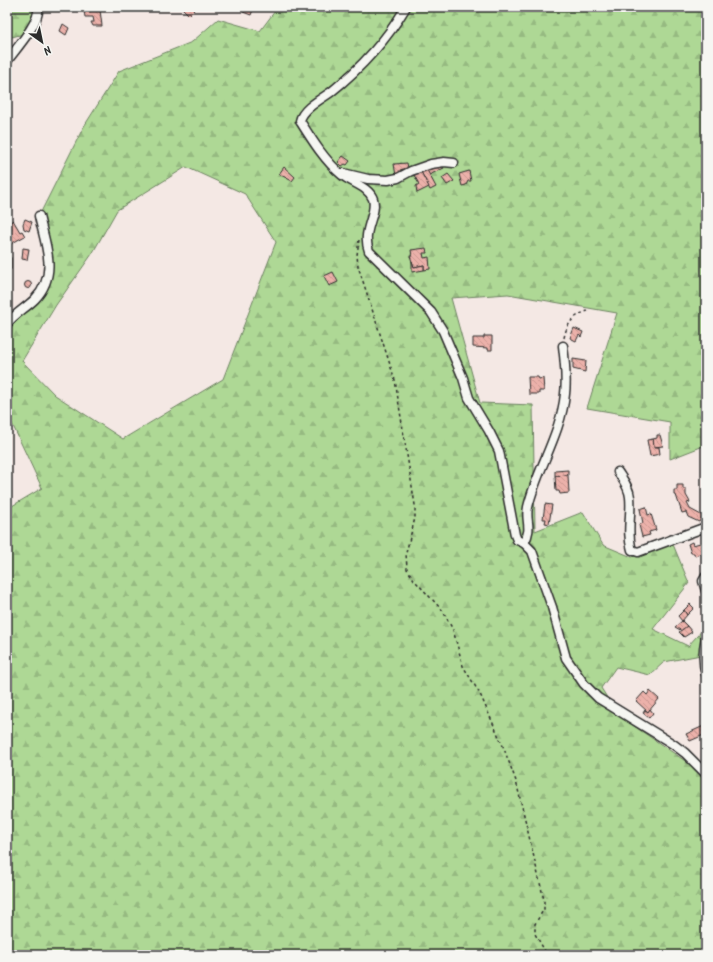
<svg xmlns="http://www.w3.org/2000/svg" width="713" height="962" font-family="Kalam,sans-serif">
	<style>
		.forest { fill: url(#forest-firs); stroke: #6c8260; fill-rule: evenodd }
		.building { fill: url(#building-back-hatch); stroke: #2b2b2b }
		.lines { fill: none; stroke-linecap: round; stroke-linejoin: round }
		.minor-casing { stroke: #2b2b2b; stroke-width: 11 }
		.path { stroke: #2b2b2b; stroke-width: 1.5; stroke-dasharray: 3 3; stroke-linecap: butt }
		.minor { stroke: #f6f6f2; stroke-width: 8 }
	</style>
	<defs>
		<pattern id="forest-firs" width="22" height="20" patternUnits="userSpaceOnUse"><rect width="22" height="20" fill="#aed895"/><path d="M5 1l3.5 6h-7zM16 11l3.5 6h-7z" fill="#96ba81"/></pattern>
		<pattern id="building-back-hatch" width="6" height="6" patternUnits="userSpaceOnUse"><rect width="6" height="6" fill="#ecb1aa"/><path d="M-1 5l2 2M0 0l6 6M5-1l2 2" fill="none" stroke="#cb9892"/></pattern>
	</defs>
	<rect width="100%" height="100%" fill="#f4e8e4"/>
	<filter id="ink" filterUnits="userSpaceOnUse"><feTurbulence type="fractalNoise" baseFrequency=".025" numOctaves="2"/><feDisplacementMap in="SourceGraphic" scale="8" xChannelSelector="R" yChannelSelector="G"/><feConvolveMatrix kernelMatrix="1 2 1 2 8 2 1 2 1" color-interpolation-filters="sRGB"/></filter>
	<g filter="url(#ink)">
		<!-- forest -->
		<g class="forest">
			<polygon points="7,7 43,7 27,33 12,37 7,33"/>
			<path d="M278,7H706V445L670,459V422L587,408L617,313L508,294L451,298L480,403L533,405L535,531L583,512L603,545L632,557L672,542L689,583L653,629L688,646L706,626V654L664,662L650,675L616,667L601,688L618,715L697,769L706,781V955H7V509L42,488L7,413V324L35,298L48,273L39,216L83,128L119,71L192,42L218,19L260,31ZM186,167L245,194L276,242L223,379L123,439L55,395L22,361L56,305L92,254L117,210Z"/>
		</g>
		<!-- building -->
		<g class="building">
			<polygon points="181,7 197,7 189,15"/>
			<polygon points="240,7 254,7 251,15 243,12 244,10"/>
			<polygon points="91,10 100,10 102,26 93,26 91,22 94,22 93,17 85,17 84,11"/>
			<polygon points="63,24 69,28 66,35 60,31"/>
			<polygon points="343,156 350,161 347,165 345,164 342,166 338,162"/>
			<polygon points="407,163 408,168 400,170 401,175 396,176 394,164"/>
			<polygon points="441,164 444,168 429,175 427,170"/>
			<polygon points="284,167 295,177 292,181 279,174"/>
			<polygon points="424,169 425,171 427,170 436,187 430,190 420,170"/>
			<polygon points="420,170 429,187 417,193 416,186 419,184 414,175"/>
			<polygon points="469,171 471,181 468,181 466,185 462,186 459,174"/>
			<polygon points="448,174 454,181 447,185 442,178"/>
			<polygon points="7,219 9,223 13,220 20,232 22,231 25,236 7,246"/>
			<polygon points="25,219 32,222 29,231 24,229 23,224"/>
			<polygon points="23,248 29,249 27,260 22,259"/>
			<polygon points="426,248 427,253 423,253 424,258 429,257 430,269 424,270 424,265 414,267 410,256 412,256 411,250"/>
			<rect x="7" y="258" width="4" height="11"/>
			<polygon points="412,261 414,267 424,265 424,270 412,272"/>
			<polygon points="333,272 338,282 329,286 324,276"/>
			<circle cx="28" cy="285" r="3.5"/>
			<polygon points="574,328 583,332 581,337 579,335 576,341 570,338"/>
			<polygon points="484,336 492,336 492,350 488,350 488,348 473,347 473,338 484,338"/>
			<polygon points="573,359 586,361 585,372 573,369"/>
			<polygon points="528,377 538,377 539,379 543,378 544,391 539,391 539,394 529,394"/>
			<polygon points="657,435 660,435 663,446 654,447 653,439 657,438"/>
			<polygon points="653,439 654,447 659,447 660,454 650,456 647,440"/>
			<polygon points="568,470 568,475 555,476 555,471"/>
			<polygon points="568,475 569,493 560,494 559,491 556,491 555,476"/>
			<polygon points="677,485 683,485 683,489 686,489 686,495 690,502 687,503 690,509 703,516 699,522 688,517 686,512 682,513 676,495 674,495 674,490 677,490"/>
			<polygon points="545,504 552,505 549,524 545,523 546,519 543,519"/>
			<polygon points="646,507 648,515 651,514 656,530 649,532 650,535 642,537 639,525 643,523 640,509"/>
			<polygon points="692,542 693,545 700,543 703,553 695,556 694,553 691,553 688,544"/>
			<polygon points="690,604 694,608 687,615 684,610"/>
			<polygon points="684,610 687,615 682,621 678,616"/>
			<polygon points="682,621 687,626 682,631 675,627"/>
			<polygon points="687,626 692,632 684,637 679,632"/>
			<polygon points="650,691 659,699 648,712 636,701 644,692 647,695"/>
			<polygon points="650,709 653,713 649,718 643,713 645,710 648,712"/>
			<polygon points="706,725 706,734 690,741 686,734"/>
		</g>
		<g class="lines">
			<!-- minor casing -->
			<g class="minor-casing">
				<g id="minor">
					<path d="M406,7C386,41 361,68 331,92C321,99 302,109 300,121C312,140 325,161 342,175C352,183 369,187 373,199C378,214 361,230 369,251L431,312L443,331L463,378L469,398L489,431L499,451L515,535L517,540L524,543L532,551L552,607L566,658L584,684L598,698L673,744L685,753L706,774"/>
					<path d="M7,61C16,49 41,21 38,7"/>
					<polyline points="343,173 368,179 388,180 398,178 411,171 431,164 444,162 454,163"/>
					<path d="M7,324C14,314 26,308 35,299C59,274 45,244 39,216"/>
					<path d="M618,472C623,480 629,487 630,497C632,515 626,532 632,550L638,552L706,527"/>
					<path d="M524,543C533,527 525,522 528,507C537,469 561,434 565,394C567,378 565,362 563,346"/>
					<polyline points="706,576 703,581 706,591"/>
					<path d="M706,637C703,650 702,661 706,674"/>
				</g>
			</g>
			<!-- path -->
			<g class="path">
				<polyline points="359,240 357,255 358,266 395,380 415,505 415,518 406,553 407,569 415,581 443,611 453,630 463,666 480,694 503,746 516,781 544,900 544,909 535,924 535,934 545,951 545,955"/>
				<path d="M564,338C567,323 574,315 588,311"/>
			</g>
			<!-- minor -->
			<use href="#minor" class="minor"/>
		</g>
	</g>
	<!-- margin -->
	<rect width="713" height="962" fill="none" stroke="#f6f6f2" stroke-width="24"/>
	<rect x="12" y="12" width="689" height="938" fill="none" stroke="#2b2b2b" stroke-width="1.5" filter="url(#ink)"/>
	<!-- north arrow -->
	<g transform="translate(42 42) rotate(147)" stroke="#f6f6f2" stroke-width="3" paint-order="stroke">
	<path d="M0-3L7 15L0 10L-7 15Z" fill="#2b2b2b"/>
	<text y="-6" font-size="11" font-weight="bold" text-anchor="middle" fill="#2b2b2b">N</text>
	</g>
</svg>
